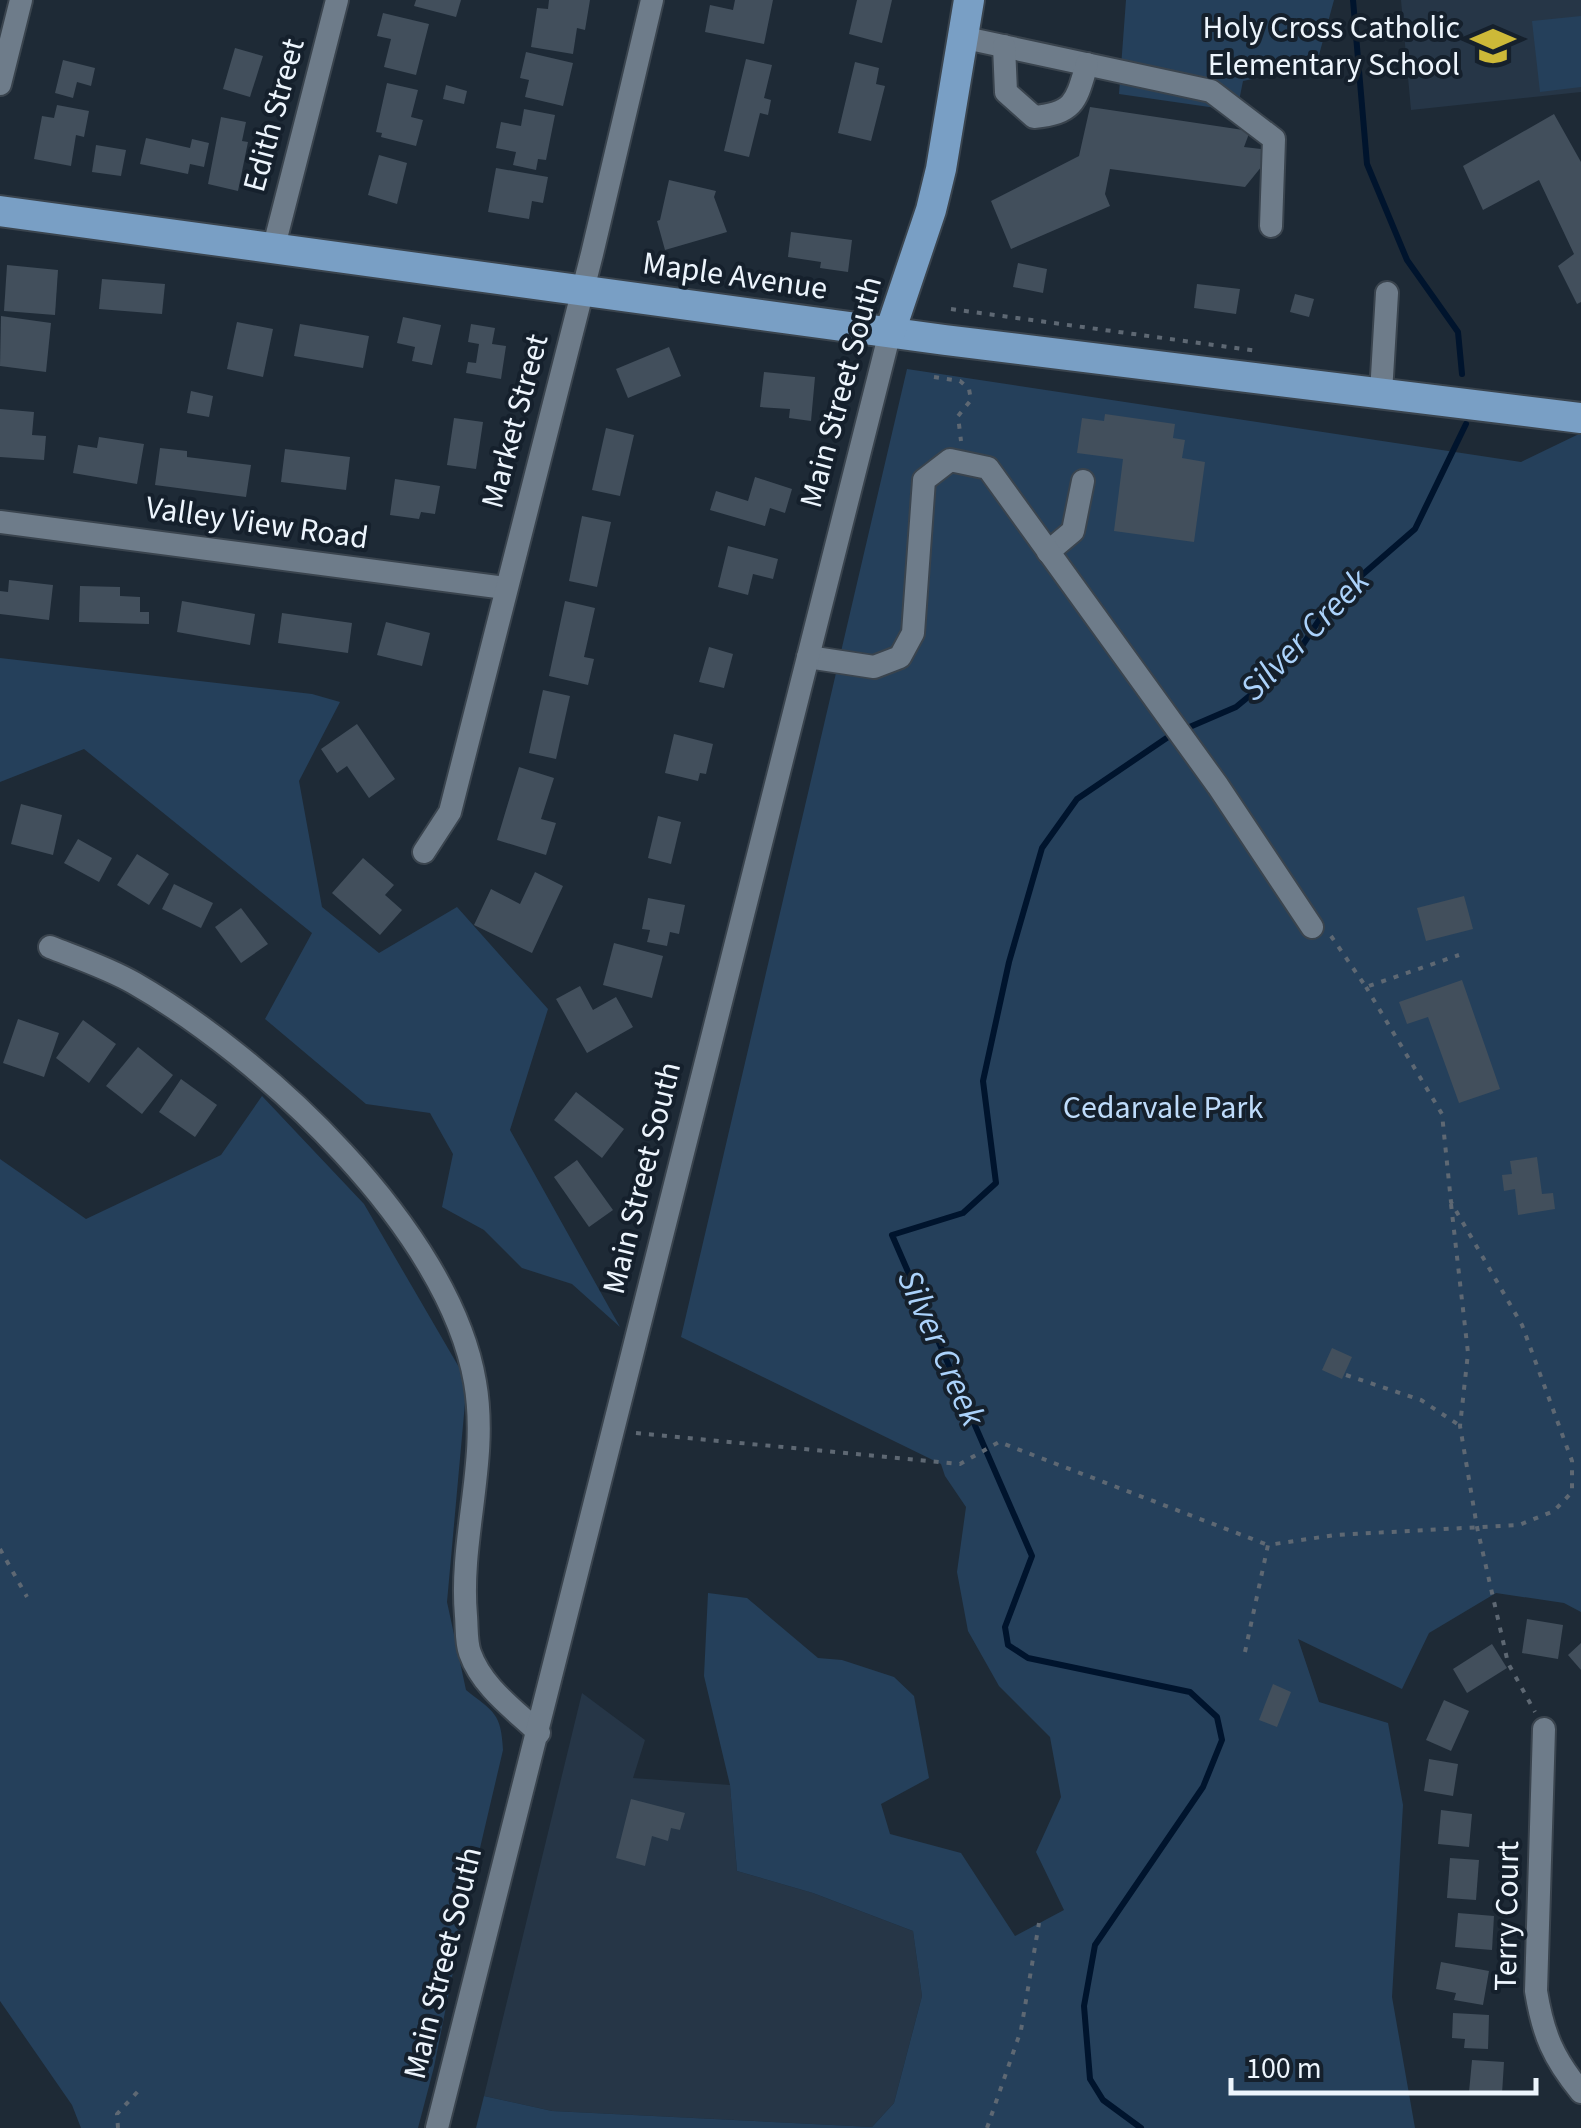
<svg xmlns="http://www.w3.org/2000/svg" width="1581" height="2128" font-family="'Source Sans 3',sans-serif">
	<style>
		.built { fill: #263647 }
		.green { fill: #25405b }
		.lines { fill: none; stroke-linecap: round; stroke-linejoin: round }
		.stream { stroke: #00142d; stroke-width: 6 }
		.building { fill: #424f5c }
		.minor-casing { stroke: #3a444e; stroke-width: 26 }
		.major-casing { stroke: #3a444e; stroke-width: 34 }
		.path { stroke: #5e6873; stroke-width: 4; stroke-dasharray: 5 8; stroke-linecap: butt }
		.minor { stroke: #6e7c8a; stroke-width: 22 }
		.major { stroke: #799fc5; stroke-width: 30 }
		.labels { text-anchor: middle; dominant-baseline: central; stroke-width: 8; stroke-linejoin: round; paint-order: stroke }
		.poi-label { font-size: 32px; fill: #edf5fd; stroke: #15202c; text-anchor: end }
		.street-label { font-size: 32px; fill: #edf5fd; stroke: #15202c }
		.park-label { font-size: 32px; fill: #bfdcfb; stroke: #15202c }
		.water-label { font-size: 35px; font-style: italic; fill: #abd2fb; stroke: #15202c }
	</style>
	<rect width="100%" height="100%" fill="#1e2a36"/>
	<!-- built -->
	<g class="built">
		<polygon points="1401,0 1581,0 1581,92 1411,110"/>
		<polygon points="582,1693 645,1740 633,1778 730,1785 737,1871 813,1893 913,1931 922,1996 894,2103 872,2127 552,2111 484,2096"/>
	</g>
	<!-- green -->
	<g class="green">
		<polygon points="1126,0 1334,0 1316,66 1243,81 1237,111 1119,94"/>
		<polygon points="1581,16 1581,87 1540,92 1532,21"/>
		<polygon points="907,369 1521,462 1581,433 1581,1612 1564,1603 1496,1593 1429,1633 1402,1689 1298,1639 1319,1702 1388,1723 1403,1805 1392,1997 1415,2128 476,2128 484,2096 552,2111 872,2127 894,2103 922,1996 913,1931 813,1893 737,1871 730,1785 704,1676 708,1593 747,1598 818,1658 842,1660 894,1677 914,1696 929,1778 881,1804 890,1834 961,1853 1015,1936 1064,1910 1036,1852 1061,1797 1050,1737 999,1686 968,1631 957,1572 966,1507 945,1476 941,1464 681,1337"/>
		<polygon points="0,658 312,694 340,702 299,781 322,907 379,953 457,907 548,1009 510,1130 620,1327 572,1284 522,1268 484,1230 442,1207 453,1154 430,1113 366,1104 265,1019 312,933 84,749 0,782"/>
		<path d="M262,1096L364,1204L467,1381L447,1602L466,1690C494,1712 501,1713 503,1750L465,1912L434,2067L418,2128H81L72,2105L0,2001V1159L86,1219L221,1155Z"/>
	</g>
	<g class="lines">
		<!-- stream -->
		<g class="stream">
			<polyline points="1353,0 1367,164 1407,260 1458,332 1462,374"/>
			<polyline points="1141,2128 1103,2100 1090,2079 1084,2006 1095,1945 1203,1787 1222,1740 1217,1717 1190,1692 1028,1658 1008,1645 1005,1627 1032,1556 892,1235 963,1213 996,1183 983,1081 1009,962 1042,848 1077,799 1171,735 1236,707 1270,679 1302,646 1331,602 1415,529 1466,424"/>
		</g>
	</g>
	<!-- building -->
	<g class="building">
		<polygon points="416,0 461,0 456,17 414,6"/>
		<polygon points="549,0 590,0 585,30 577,28 573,54 531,47 537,8 548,9"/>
		<polygon points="735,0 773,0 764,44 705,32 710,5 733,10"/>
		<polygon points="857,0 892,0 882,43 849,34"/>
		<polygon points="383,13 429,24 416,75 384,67 391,39 377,36"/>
		<polygon points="235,48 263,56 250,97 223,89"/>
		<polygon points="526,52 573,63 563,106 525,97 529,80 520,78"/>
		<polygon points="746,59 772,65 764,98 771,100 768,115 760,113 749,157 724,151"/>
		<polygon points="63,60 95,68 91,86 77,82 73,98 55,93"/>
		<polygon points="855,62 879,68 876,84 885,86 871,141 838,133"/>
		<polygon points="387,83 418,90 411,117 423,120 416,146 381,137 382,133 376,132"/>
		<polygon points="446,85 467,91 464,104 443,99"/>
		<polygon points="57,105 89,111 84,137 76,135 71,166 34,159 42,116 54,118"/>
		<polygon points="1090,107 1250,131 1244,147 1261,149 1262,166 1245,187 1110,169 1105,194 1110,206 1011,249 991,201 1079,156"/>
		<polygon points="524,109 555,115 546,160 538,159 536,170 513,165 516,152 496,148 501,122 521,126"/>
		<polygon points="1554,114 1581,162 1581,302 1577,304 1558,266 1574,254 1539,180 1483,210 1463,166"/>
		<polygon points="221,117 246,122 242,141 248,142 238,191 208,184"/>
		<polygon points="146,138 190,148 192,139 209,143 204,167 190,164 188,174 140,164"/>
		<polygon points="96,145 126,150 121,176 92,172"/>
		<polygon points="379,155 407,163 397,204 368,195"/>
		<polygon points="496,168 548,177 543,203 532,201 529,219 488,212"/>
		<polygon points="669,180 716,191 714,197 727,232 665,250 657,221 660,220"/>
		<polygon points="791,232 852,240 848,272 820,268 821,262 788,257"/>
		<polygon points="1018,263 1047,269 1043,293 1013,287"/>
		<polygon points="7,265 58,270 55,315 4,311"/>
		<polygon points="102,279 165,284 162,314 99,309"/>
		<polygon points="1197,284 1240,289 1236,314 1194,308"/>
		<polygon points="1295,294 1314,299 1309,317 1290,312"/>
		<polygon points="1,316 51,323 46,372 0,366"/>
		<polygon points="403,317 441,325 432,365 412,361 415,347 397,343"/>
		<polygon points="237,322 273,329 263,377 227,369"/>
		<polygon points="300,324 369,336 363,368 294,356"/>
		<polygon points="471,324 495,328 492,344 506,346 501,379 466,373 468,362 476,363 479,344 468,342"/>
		<polygon points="669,347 681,376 628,398 616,369"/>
		<polygon points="764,372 815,377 811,421 789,418 790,409 760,407"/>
		<polygon points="191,391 213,396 209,417 187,413"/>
		<polygon points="0,409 34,412 32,435 46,436 44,460 0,457"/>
		<polygon points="1105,414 1175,424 1173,438 1185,440 1182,458 1205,462 1194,542 1114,531 1123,459 1077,453 1082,418 1104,421"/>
		<polygon points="454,418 483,422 476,469 447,465"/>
		<polygon points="606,428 634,435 620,496 592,490"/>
		<polygon points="99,437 144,444 137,484 73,473 78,445 97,448"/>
		<polygon points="160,448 187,451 187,457 251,465 246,497 155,485"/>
		<polygon points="285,449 350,457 346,490 281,482"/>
		<polygon points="755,477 792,489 785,513 770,508 765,526 710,510 716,491 748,501"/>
		<polygon points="395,479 440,486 435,514 421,512 419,519 390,515"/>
		<polygon points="582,516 611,522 597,587 569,581"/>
		<polygon points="728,546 778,559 773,579 753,574 748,595 718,587"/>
		<polygon points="9,580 53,585 49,620 0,614 0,591 8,592"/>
		<polygon points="80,586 120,587 120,596 140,597 140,612 149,612 149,624 79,622"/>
		<polygon points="182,601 255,614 250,645 177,632"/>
		<polygon points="565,601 595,608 584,657 594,659 588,685 549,676"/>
		<polygon points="282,613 352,623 348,653 278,643"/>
		<polygon points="386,622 430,633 422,666 377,655"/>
		<polygon points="709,647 733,654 724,688 699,682"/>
		<polygon points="543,690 570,696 556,759 529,753"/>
		<polygon points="357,724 395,779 369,798 347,766 337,773 321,749"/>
		<polygon points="674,734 713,744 706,774 700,773 698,781 665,773"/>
		<polygon points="519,767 554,778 541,819 556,823 546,855 497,840"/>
		<polygon points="21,804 62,815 53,855 11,844"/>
		<polygon points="658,816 681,822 671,864 648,858"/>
		<polygon points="78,839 112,858 99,882 64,863"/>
		<polygon points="137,854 169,874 149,905 117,885"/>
		<polygon points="363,858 394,885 385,895 402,910 380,935 332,893"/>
		<polygon points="535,872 563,886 532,953 474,925 491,889 520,904"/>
		<polygon points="174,884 213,903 201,928 162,909"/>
		<polygon points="1464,896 1473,929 1426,941 1417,908"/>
		<polygon points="648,898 685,905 679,934 670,932 667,946 647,942 650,930 642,929"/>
		<polygon points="241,908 268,944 241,963 215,927"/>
		<polygon points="614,943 663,956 652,998 603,985"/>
		<polygon points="1462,980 1500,1089 1459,1103 1428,1017 1407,1024 1399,1002"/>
		<polygon points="580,986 593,1010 616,997 633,1027 587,1053 556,999"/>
		<polygon points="18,1019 59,1033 44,1077 3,1063"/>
		<polygon points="83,1020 116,1044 89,1083 56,1058"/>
		<polygon points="138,1047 173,1075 142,1114 106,1086"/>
		<polygon points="181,1079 217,1105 195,1137 159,1112"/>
		<polygon points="576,1092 624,1129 602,1158 554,1120"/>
		<polygon points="1537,1157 1542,1194 1553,1193 1555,1209 1518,1215 1515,1189 1504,1191 1502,1175 1512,1174 1510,1161"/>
		<polygon points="577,1160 613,1210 589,1227 554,1177"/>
		<polygon points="1332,1348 1352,1357 1342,1379 1322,1370"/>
		<polygon points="1527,1619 1563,1625 1558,1659 1522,1653"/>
		<polygon points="1581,1643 1581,1670 1568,1655"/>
		<polygon points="1492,1644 1507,1668 1467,1693 1453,1669"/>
		<polygon points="1273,1684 1291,1692 1277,1727 1259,1720"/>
		<polygon points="1444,1700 1469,1711 1451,1751 1426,1740"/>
		<polygon points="1429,1759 1458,1764 1453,1796 1424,1791"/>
		<polygon points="631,1799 685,1813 680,1830 671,1828 668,1841 652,1836 645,1866 616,1858"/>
		<polygon points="1441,1810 1472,1814 1469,1847 1438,1844"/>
		<polygon points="1450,1858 1479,1860 1476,1900 1447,1898"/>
		<polygon points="1458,1913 1494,1916 1492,1950 1455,1947"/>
		<polygon points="1441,1962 1489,1971 1483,2005 1454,2000 1456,1993 1436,1989"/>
		<polygon points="1453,2013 1489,2015 1488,2049 1464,2048 1465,2039 1452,2038"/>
		<polygon points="1472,2060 1504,2062 1502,2094 1469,2092"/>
	</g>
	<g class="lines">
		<!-- minor casing -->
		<g class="minor-casing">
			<g id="minor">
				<polyline points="961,37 1211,91 1274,139 1271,226"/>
				<path d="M1004,46L1006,92L1034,117C1075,113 1076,101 1087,64"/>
				<polyline points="0,84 21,0"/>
				<polyline points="274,246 337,0"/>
				<polyline points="1381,393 1387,293"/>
				<polyline points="0,522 505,588"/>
				<polyline points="1048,552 1073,531 1083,481"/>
				<polyline points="808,657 874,667 900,657 913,633 924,480 950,460 988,468 1218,786 1312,927"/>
				<polyline points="424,852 450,812 592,254 652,0"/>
				<path d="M50,947C78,958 108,968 134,983C263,1057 449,1229 475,1382C489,1461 459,1538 466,1616C467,1628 466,1642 470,1653C482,1687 514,1709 539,1733"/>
				<path d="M1544,1729L1536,1991C1543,2034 1553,2058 1581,2092"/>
				<polyline points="437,2128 890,332"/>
			</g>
		</g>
		<!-- major casing -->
		<g class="major-casing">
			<g id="major">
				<polyline points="0,211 945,340 1581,418"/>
				<polyline points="890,332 931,210 941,169 969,0"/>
			</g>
		</g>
		<!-- path -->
		<g class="path">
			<polyline points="951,309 1258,351"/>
			<polyline points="934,377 960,381 969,389 971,400 958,416 961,441"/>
			<polyline points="1331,936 1366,987 1459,955"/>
			<polyline points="1451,1204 1468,1353 1460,1426 1477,1527 1508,1663 1535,1712"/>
			<polyline points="1346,1375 1421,1400 1459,1425"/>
			<polyline points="636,1433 960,1464 999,1442 1268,1545"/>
			<polyline points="0,1549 27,1597"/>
			<polyline points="1245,1652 1268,1545 1335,1535 1519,1525 1554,1511 1572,1492 1572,1461 1522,1325 1451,1202 1442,1114 1366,987"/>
			<polyline points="118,2128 117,2114 141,2088"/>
			<polyline points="987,2128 1021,2030 1039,1923"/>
		</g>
		<!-- minor -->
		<use href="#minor" class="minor"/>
		<!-- major -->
		<use href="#major" class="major"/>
	</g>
	<!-- icons -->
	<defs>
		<g id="school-bare" transform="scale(3.45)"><path d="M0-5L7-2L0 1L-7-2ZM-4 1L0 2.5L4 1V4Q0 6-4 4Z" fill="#cdb938" stroke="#15202c" stroke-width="2.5" paint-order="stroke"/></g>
	</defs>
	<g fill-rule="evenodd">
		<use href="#school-bare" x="1493" y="46"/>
	</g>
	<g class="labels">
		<!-- poi labels -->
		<g class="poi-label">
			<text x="1460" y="28">Holy Cross Catholic<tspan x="1460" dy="37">Elementary School</tspan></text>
		</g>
		<!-- street labels -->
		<g class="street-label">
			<text transform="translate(274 115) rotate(-75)">Edith Street</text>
			<text transform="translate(735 276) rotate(8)">Maple Avenue</text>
			<text transform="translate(841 392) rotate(-75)">Main Street South</text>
			<text transform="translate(515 421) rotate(-75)">Market Street</text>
			<text transform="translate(257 523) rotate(8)">Valley View Road</text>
			<text transform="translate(642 1178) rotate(-76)">Main Street South</text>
			<text transform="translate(1507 1916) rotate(-89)">Terry Court</text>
			<text transform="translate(443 1963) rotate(-76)">Main Street South</text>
		</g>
		<!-- park labels -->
		<g class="park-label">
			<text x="1163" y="1108">Cedarvale Park</text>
		</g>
		<!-- water labels -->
		<g class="water-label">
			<text transform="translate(1305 635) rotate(-46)">Silver Creek</text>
			<text transform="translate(941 1348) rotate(66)">Silver Creek</text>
		</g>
	</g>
	<!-- scale -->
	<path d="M1231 2078v15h305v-15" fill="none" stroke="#edf5fd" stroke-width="5"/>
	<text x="1246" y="2078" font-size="30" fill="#edf5fd" stroke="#15202c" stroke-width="8" paint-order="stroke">100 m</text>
</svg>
